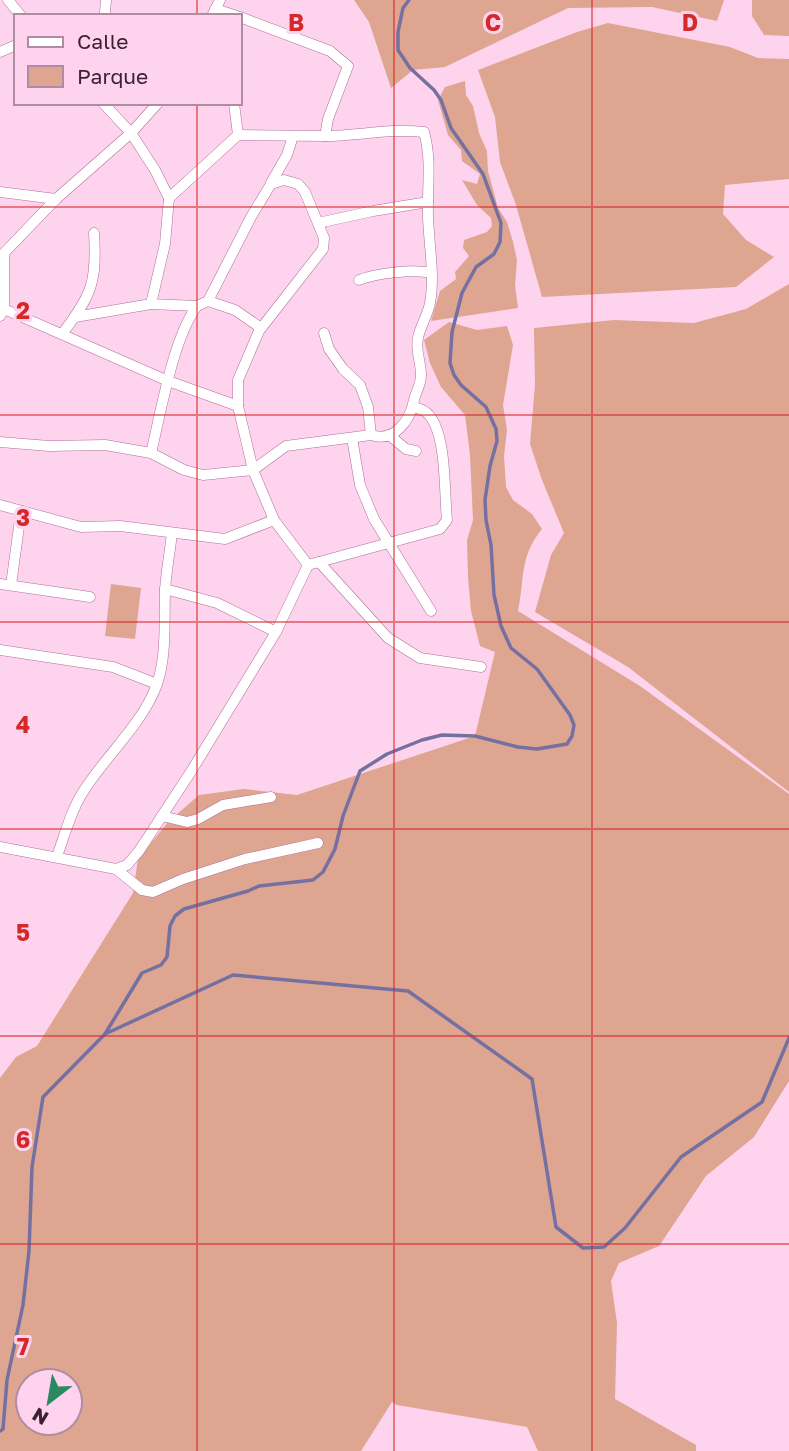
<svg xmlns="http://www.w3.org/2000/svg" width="789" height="1451" font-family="'Golos Text',sans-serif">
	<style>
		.green { fill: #dea590; fill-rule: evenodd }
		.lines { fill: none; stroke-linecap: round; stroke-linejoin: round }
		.stream { stroke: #7570a2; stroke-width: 3.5 }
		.minor-casing { stroke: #af6f99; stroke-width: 11 }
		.minor { stroke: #fff; stroke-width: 10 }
		.grid { fill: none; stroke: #d62828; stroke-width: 2; stroke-opacity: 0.55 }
		.grid-label { font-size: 23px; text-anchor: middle; font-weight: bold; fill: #d62828; stroke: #fed3ed; stroke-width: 6; stroke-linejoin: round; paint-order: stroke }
	</style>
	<rect width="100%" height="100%" fill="#fed3ed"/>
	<!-- green -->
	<g class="green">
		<polygon points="354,0 724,0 717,21 652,7 568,8 445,67 413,70 391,88 369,22"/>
		<polygon points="752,0 789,0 789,36 764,35 752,16"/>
		<polygon points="608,23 730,47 758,58 789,59 789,179 725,185 723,214 746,240 774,257 736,287 542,297 516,205 500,162 495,117 478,70 577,32"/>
		<polygon points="465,81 466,95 473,106 479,133 487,151 488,171 498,208 507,222 513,242 517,260 515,285 518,308 431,321 440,291 456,279 455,272 469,256 463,248 464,240 487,232 492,226 491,218 477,205 462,180 477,184 480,174 462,161 461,150 448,135 438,100 445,87"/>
		<polygon points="789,284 789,792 628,667 535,612 551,555 564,533 542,480 530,444 535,385 534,328 614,320 694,323 746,309"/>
		<path d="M449,322L477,330L507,326L513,345L503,405L507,430L504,456L506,487L513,500L532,514L542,529C519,557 525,578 518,611L640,686L789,794V1081L754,1137L706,1176L659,1246L619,1263L611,1281L617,1323L615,1399L696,1445V1451H538L527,1427L397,1405L392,1402L361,1451H0V1078L16,1057L37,1046L133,893L138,859L168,822L199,795L244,789L297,795L475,736L495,652L480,646L471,611L468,577L467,540L473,520L470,455L465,415L441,387L430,363L424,340ZM28,1381H70V1423H28Z"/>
		<polygon points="111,584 141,588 135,639 105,636"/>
	</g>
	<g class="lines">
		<!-- stream -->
		<g class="stream">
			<polyline points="105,1034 142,973 161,965 167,957 170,926 175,916 184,909 248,891 259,886 313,880 323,872 335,849 343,816 360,771 387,754 422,740 442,735 475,736 518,747 537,749 567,744 572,736 574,725 570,715 537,669 511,648 501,626 494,595 491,545 486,520 485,500 490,466 497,441 496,429 486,407 461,385 454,375 450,363 452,332 462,293 476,267 494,254 500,242 501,223 483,174 451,128 441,100 434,90 410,68 398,50 398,32 403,8 409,0"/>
			<polyline points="0,1431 3,1429 7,1380 23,1305 29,1251 32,1167 43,1097 105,1034 233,975 408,991 532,1079 556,1227 583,1248 604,1247 625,1228 681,1157 762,1102 789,1038"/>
		</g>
		<!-- minor casing -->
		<g class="minor-casing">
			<g id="minor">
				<polyline points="8,0 21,16"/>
				<polyline points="215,9 237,16"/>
				<polyline points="105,12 106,0"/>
				<polyline points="212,16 220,0"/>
				<polyline points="0,52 16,45"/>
				<path d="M103,103L131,133L155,170L169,198L165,244L151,304L197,306C173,338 161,412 151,453"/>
				<polyline points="234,103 238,135"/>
				<polyline points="271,183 287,155 293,136"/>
				<polyline points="0,192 56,199"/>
				<polyline points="169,198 238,135 325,136"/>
				<polyline points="318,223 373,211 428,202"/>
				<path d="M359,280C376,273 414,269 431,273"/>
				<polyline points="208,301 235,310 261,328"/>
				<polyline points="4,309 168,381 238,406"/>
				<polyline points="0,316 4,309 4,253 56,199 131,133 158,103"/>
				<polyline points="75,317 151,304"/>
				<polyline points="324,333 329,349 343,369 360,385 368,407 371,435"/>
				<path d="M62,334C92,295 97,282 94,233"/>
				<polyline points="389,435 406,449 416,451"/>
				<polyline points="352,438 360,485 374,519 431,611"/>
				<path d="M0,442L49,446L105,445L151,453L184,470L203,475L253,470L286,446L371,435C395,443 410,420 414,400C416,391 421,385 421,375C421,362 415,350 418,338C420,326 428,315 430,303C435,276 429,245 428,217C427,188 432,160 424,132C392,128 357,136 325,136L328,119L348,66L330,51L240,17"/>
				<polyline points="0,505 81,527 120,526 225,539 274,520"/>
				<polyline points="319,562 388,638 420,658 481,667"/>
				<path d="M308,565L440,529L447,520C444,492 447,436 429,415C425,410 420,409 414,407"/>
				<polyline points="0,584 90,597"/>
				<polyline points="11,585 21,512"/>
				<polyline points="165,589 217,603 276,632"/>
				<polyline points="0,650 113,667 157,684"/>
				<polyline points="162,816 187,822 198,819 223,805 271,797"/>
				<polyline points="0,847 116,869 142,890 153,892 183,879 245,859 318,843"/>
				<path d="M57,856C65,835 71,810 83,792C106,755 140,727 156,687C167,658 164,622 165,591C166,572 170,552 172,533"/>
				<polyline points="116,869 127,865 139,851 192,770 276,632 308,565 274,520 253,470 238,406 238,380 259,331 323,249 324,238 305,192 298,184 284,180 271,184 251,217 208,301 197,306"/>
			</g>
		</g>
		<!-- minor -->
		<use href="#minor" class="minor"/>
	</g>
	<!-- grid -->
	<path class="grid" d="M197,0V16M394,0V1451M592,0V1451M197,103V1451M0,207H789M0,415H789M0,622H789M0,829H789M0,1036H789M0,1244H789"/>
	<g class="grid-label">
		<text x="296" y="31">B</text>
		<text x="493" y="31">C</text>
		<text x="690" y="31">D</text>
		<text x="23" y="319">2</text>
		<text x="23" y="526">3</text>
		<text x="23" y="733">4</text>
		<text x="23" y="941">5</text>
		<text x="23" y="1148">6</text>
		<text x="23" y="1355">7</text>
	</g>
	<!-- legend -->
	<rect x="14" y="14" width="228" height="91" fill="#fed3ed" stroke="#b08ca3" stroke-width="2"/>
	<rect x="28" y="37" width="35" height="10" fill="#ffffff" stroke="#b08ca3" stroke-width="2"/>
	<text x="77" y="49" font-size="21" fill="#3c2133">Calle</text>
	<rect x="28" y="66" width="35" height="21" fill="#dea590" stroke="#b08ca3" stroke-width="2"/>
	<text x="77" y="84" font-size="21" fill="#3c2133">Parque</text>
	<!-- north arrow -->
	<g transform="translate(49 1402) rotate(211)"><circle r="33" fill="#fed3ed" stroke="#b08ca3" stroke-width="2"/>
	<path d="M0-5L12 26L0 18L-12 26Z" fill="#2b8961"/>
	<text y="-10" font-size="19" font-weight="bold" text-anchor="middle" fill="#3c2133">N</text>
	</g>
</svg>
